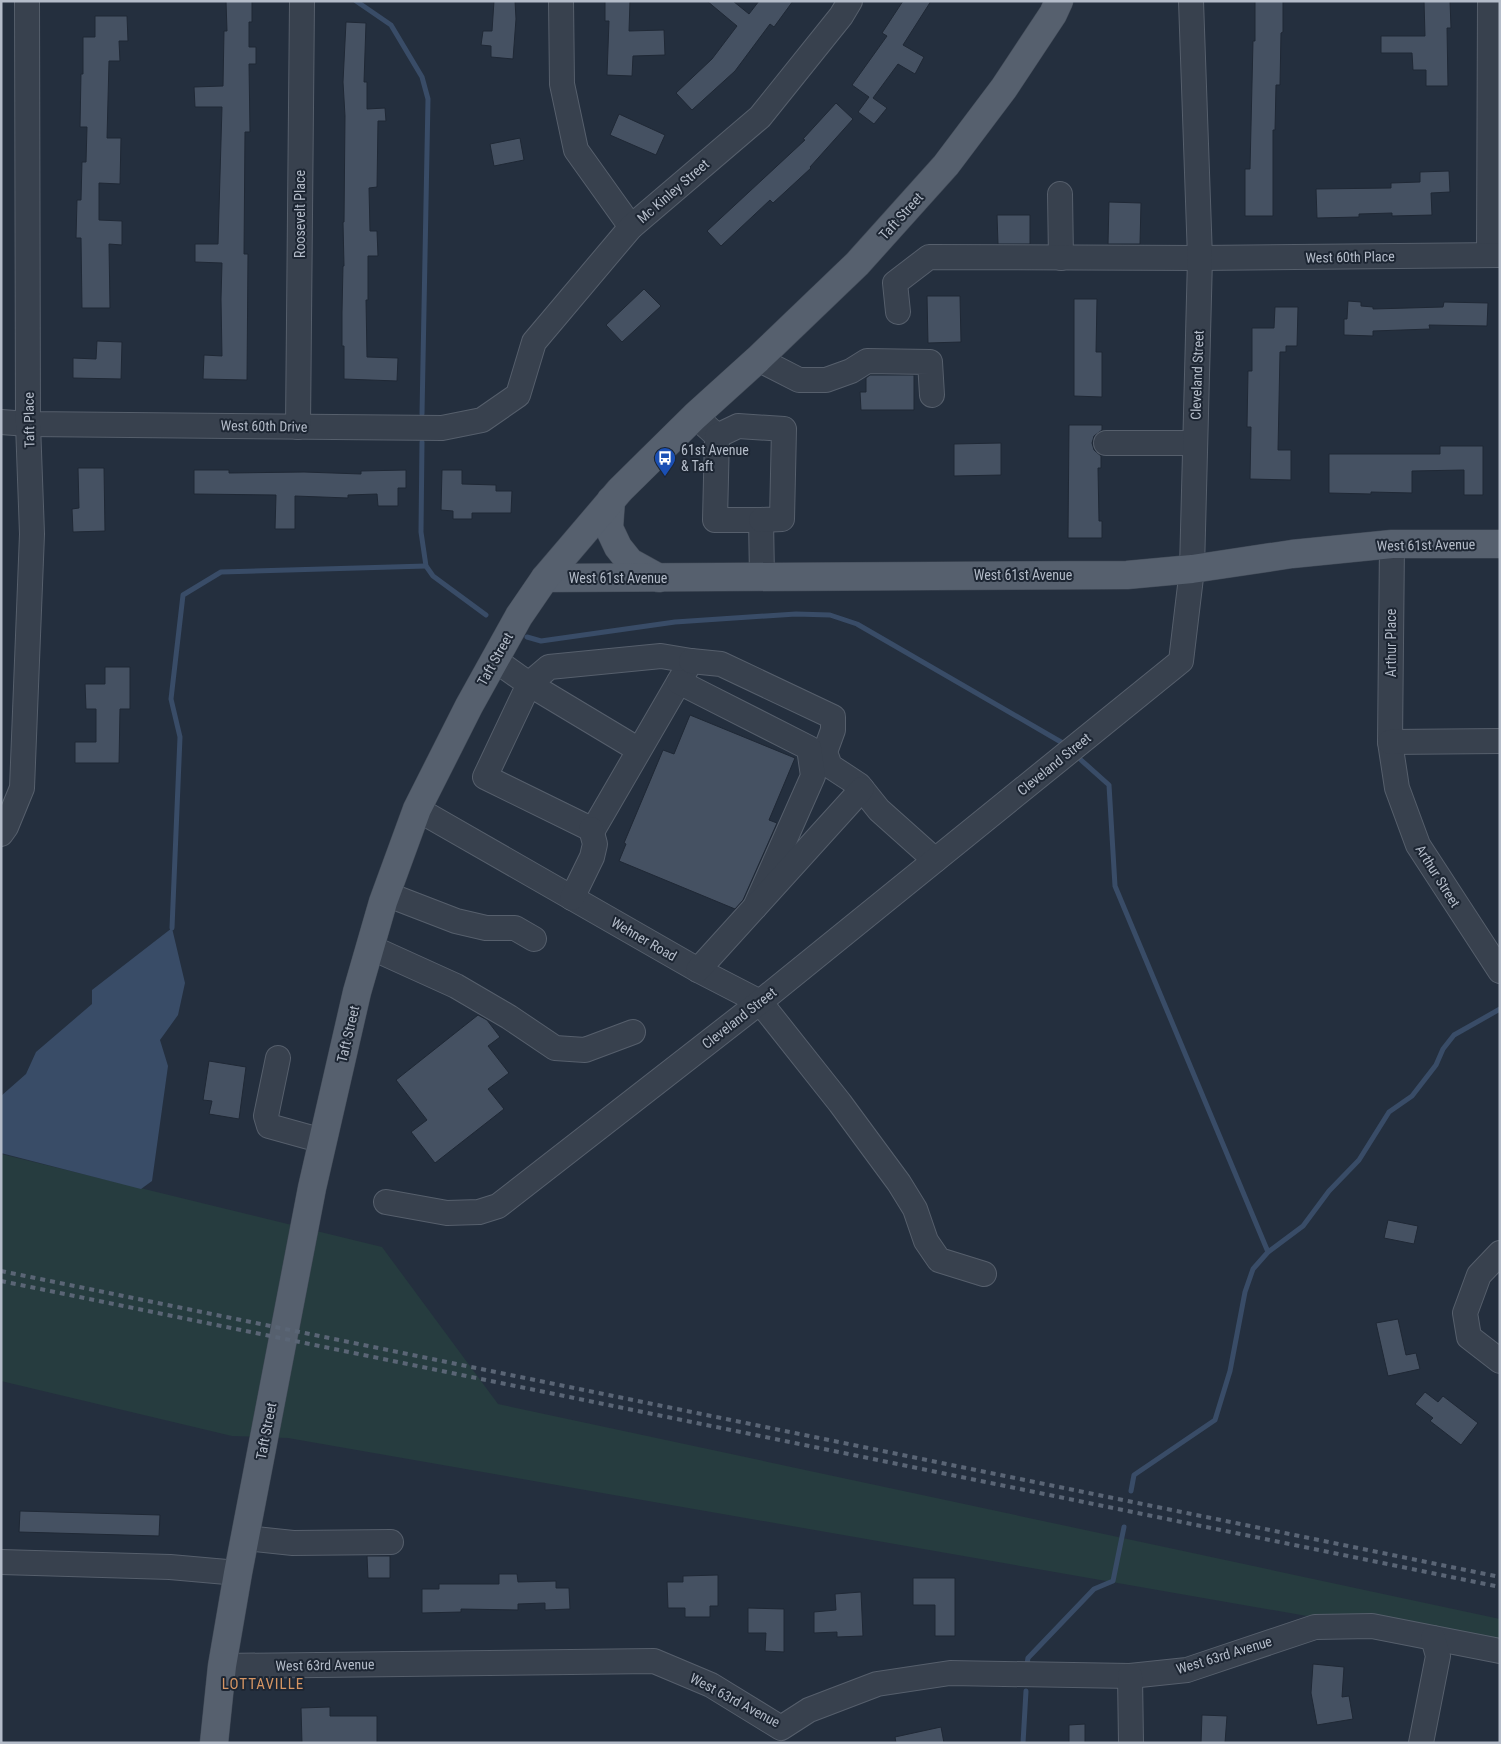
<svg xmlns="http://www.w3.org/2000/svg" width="1501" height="1744" font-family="'Roboto Condensed',sans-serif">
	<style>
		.green { fill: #263c3f }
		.water { fill: #394c67 }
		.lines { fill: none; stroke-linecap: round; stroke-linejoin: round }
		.stream { stroke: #394c67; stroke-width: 5 }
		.building { fill: #455162; stroke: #1f2835 }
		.minor-casing { stroke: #565f6c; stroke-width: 26 }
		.major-casing { stroke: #414a57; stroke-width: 29 }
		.minor { stroke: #38414e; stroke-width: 24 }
		.major { stroke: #56606e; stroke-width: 28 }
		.rail { stroke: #5a6575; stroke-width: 4; stroke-dasharray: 5 5; stroke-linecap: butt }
		.labels { text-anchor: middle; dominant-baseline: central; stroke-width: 4; stroke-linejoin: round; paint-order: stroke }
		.street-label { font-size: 14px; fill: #b4bcc9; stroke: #1d2633 }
		.poi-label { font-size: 14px; fill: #b4bcc9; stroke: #1d2633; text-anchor: start }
		.neighbourhood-label { font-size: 15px; letter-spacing: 1px; fill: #d59563; stroke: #1d2633 }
	</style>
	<rect width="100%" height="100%" fill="#242f3e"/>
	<!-- green -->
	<polygon class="green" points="1,1154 382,1247 498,1404 1500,1619 1500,1651 1433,1638 288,1438 232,1436 1,1381"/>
	<!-- water -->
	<polygon class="water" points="172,928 185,983 178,1015 160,1040 168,1066 152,1181 141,1189 1,1153 1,1096 26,1074 36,1052 92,1004 92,990"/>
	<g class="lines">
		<!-- stream -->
		<g class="stream">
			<polyline points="356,1 391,25 422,77 428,99 422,414"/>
			<polyline points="422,442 421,532 426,566 433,576 486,615"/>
			<polyline points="527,637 541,641 675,622 796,614 830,615 857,624 1061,742"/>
			<polyline points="1081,760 1109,785 1115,886 1268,1252"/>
			<polyline points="172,928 180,737 171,699 183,595 221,572 426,566"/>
			<polyline points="1131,1491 1134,1475 1215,1420 1230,1371 1245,1292 1253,1269 1268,1252 1303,1226 1329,1191 1359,1160 1389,1112 1412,1096 1436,1065 1443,1049 1454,1035 1500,1009"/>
			<polyline points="1027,1664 1028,1658 1094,1589 1113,1581 1124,1527"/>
			<polyline points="1023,1743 1026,1691"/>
		</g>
	</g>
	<!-- building -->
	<g class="building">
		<polygon points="226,1 252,1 252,22 249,22 249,47 256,47 256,64 249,64 250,132 245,132 244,254 248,254 247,380 203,379 204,355 222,356 221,299 222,263 195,262 195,244 218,244 222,107 195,107 194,87 223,86 224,31 227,31"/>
		<polygon points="494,1 515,1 516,19 513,59 491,57 491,46 481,45 483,31 492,31"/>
		<polygon points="605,1 630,1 629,31 664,30 665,55 633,56 632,76 607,75 609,21 605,21"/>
		<polygon points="707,1 733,1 749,14 759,1 793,1 774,27 770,24 735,71 692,110 676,93 712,59 737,26"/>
		<polygon points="903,1 931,1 903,45 924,57 915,74 898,64 873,98 887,108 874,124 858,112 869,97 852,85 887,36 882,33"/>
		<polygon points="1255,1 1283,1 1283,32 1281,33 1280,85 1276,85 1275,130 1273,130 1273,216 1245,216 1245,169 1250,169 1253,41 1255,41"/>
		<polygon points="1424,1 1450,1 1451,28 1447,28 1448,86 1426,86 1426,70 1413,70 1412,53 1381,53 1381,36 1425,36"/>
		<polygon points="95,16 127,16 128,41 119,41 120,61 109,61 107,138 121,138 120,184 99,183 99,220 122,221 122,245 109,244 110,308 82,308 81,238 76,238 77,200 81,200 82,162 86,162 87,127 80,127 81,74 83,74 83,37 95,37"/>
		<polygon points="346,22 366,23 364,82 367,82 367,109 385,108 386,121 378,121 377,187 369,188 370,231 377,231 378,256 368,256 368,300 366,300 367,357 398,358 397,381 344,379 344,346 342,346 342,312 343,266 344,266 343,222 344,222 345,116 343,82"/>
		<polygon points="836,103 853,119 810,167 811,168 773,203 770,200 721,246 707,231 805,140 803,139"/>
		<polygon points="619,114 665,135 656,155 610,135"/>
		<polygon points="520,138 524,160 494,166 490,144"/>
		<polygon points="1449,171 1450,192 1431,193 1432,215 1392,216 1392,213 1359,214 1359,217 1317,218 1316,189 1391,188 1391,183 1420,182 1420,172"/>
		<polygon points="1109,202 1141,203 1140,244 1108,244"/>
		<polygon points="997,215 1030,215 1030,244 998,244"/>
		<polygon points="644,289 661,306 622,342 606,325"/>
		<polygon points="927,296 960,296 961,342 928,343"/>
		<polygon points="1074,299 1097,299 1096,352 1102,352 1102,397 1074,396"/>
		<polygon points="1348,301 1361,302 1361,306 1373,307 1373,309 1443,307 1444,302 1488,303 1487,326 1429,325 1430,329 1373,331 1373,336 1344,335 1344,319 1347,319"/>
		<polygon points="1275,307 1298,307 1297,346 1286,346 1286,352 1280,352 1278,450 1291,450 1291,480 1250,479 1251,427 1247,427 1248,371 1252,371 1252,328 1274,328"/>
		<polygon points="97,341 122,342 121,379 73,378 73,358 96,359"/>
		<polygon points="870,375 914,375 914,410 861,410 860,392 866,392 866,378"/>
		<polygon points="1069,425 1102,425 1102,430 1094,436 1092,443 1094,450 1101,456 1101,468 1098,468 1099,521 1102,521 1102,538 1068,538"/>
		<polygon points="1001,443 1001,475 954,476 954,444"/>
		<polygon points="1440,446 1483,446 1483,495 1464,495 1464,470 1412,471 1412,493 1371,492 1371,494 1329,493 1329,454 1440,454"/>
		<polygon points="78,468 104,468 105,531 73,532 72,509 79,508"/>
		<polygon points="194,470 229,470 229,473 304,472 361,474 361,471 406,470 406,488 398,488 398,506 378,506 377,494 348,495 348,498 295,496 295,529 275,529 276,495 194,494"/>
		<polygon points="442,470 462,470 462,484 496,485 496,491 512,491 511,513 472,513 472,519 453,519 453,511 441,510"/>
		<polygon points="105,667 130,667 130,709 120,709 119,763 75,763 75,742 96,742 96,709 86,709 85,684 105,684"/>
		<polygon points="690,715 795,758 769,820 777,823 743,900 735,909 619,861 626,844 624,843 663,750 674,754"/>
		<polygon points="478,1015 487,1020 500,1037 488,1046 509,1073 488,1089 504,1109 435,1163 411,1132 427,1120 396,1080"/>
		<polygon points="209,1061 246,1067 239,1119 209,1114 212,1101 203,1100"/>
		<polygon points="1388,1220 1418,1226 1414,1244 1384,1238"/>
		<polygon points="1398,1319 1406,1355 1416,1353 1420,1369 1388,1376 1376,1323"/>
		<polygon points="1425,1392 1438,1402 1443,1396 1478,1423 1461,1445 1430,1421 1433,1418 1415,1404"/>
		<polygon points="20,1511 160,1515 159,1536 19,1532"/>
		<polygon points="367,1556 390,1556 390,1578 368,1578"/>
		<polygon points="499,1574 517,1574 518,1582 556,1581 556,1588 569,1588 570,1609 545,1610 545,1603 518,1604 518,1610 461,1609 461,1612 422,1613 422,1589 439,1589 439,1584 499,1584"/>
		<polygon points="718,1575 718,1606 710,1606 710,1617 685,1617 685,1608 668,1608 667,1582 683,1582 683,1576"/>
		<polygon points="913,1578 955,1578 955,1636 935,1636 935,1605 913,1605"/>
		<polygon points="861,1592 863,1636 837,1637 837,1632 814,1633 814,1612 836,1610 835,1594"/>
		<polygon points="748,1608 784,1609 784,1652 765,1651 766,1633 748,1633"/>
		<polygon points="1313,1664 1344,1667 1342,1697 1349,1696 1353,1719 1317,1725 1311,1693"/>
		<polygon points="330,1707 330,1716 377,1716 377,1743 302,1743 301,1708"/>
		<polygon points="1202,1715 1227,1716 1225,1743 1201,1743"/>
		<polygon points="1085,1724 1085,1743 1069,1743 1069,1725"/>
		<polygon points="941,1727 944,1743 896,1743 895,1737"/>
	</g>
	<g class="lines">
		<!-- minor casing -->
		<g class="minor-casing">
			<g id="minor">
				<polyline points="561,1 562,84 576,150 631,227"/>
				<polyline points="1060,194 1061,258"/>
				<polyline points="1489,255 1490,1"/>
				<polyline points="898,312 895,283 929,257 1200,258 1500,255"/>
				<polyline points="758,359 799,380 826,380 851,371 867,361 930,362 932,395"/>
				<polyline points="695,416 717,436 715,520 761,520 762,577"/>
				<polyline points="1,422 28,424 442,428 482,420 518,395 534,342 631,227 760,117 841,16 850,1"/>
				<polyline points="298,427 302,1"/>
				<polyline points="717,436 738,426 784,429 782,519 761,520"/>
				<polyline points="1106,443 1195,443"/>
				<polyline points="1392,544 1390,742 1397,788 1418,845 1500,971"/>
				<path d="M495,660L529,684L485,777L593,830C626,773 659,717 691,661L661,656L549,667L529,684L639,750"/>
				<polyline points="691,661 721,664 833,717 833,730 825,752 830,766 859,785 879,810 935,860"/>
				<polyline points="679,682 809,748 813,776 755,907"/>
				<polyline points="1390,742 1500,741"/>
				<polyline points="417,809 698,970 760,1002 840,1103 899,1183 915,1209 926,1241 939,1260 984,1274"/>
				<polyline points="1,834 6,827 22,788 32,534 28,424 27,1"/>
				<polyline points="386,894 456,921 486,928 515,928 534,939"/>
				<polyline points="572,898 592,857 595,844 591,829"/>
				<polyline points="370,947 456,986 509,1017 555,1048 585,1050 633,1032"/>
				<polyline points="698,970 862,789"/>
				<polyline points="278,1058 266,1116 269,1126 323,1141"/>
				<polyline points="386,1202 447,1213 479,1212 498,1206 760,1002 1181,661 1192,569 1200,258 1191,1"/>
				<polyline points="1500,1253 1479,1275 1465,1313 1469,1337 1500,1361"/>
				<polyline points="245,1538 293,1543 391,1542"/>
				<polyline points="1,1562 170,1567 238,1573"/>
				<polyline points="222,1666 654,1661 711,1685 781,1728 809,1710 877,1684 950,1673 1130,1676 1187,1670 1315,1627 1372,1626 1500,1651"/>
				<polyline points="1130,1676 1131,1743"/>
				<polyline points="1421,1743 1438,1656 1433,1638"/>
			</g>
		</g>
		<!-- major casing -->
		<g class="major-casing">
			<g id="major">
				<polyline points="611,500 609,528 618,547 630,562 659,578"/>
				<polyline points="545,578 1127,575 1192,569 1292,554 1392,544 1500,544"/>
				<polyline points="214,1743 222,1666 238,1573 312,1188 357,992 383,902 417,809 469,706 519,616 545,578 620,490 695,416 758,359 857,264 946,165 1004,88 1053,14 1059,1"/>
			</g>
		</g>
		<!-- minor -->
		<use href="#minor" class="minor"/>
		<!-- major -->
		<use href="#major" class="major"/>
		<!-- rail -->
		<g class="rail">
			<polyline points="1,1271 1500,1577"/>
			<polyline points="1,1281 1500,1587"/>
		</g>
	</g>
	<!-- icons -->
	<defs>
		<g id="bus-pin" transform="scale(1.125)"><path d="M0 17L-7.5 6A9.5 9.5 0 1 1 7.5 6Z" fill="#1a4fb4" stroke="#1d2633"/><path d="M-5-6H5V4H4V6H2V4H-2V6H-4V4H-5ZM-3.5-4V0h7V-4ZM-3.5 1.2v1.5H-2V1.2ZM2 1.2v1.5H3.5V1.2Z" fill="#fff"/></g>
	</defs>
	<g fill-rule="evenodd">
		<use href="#bus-pin" x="665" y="458"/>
	</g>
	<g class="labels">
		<!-- street labels -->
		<g class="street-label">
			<text transform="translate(673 191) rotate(-41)">Mc Kinley Street</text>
			<text transform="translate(300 214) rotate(-90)">Roosevelt Place</text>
			<text transform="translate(901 216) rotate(-48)">Taft Street</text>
			<text transform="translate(1350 257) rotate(-1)">West 60th Place</text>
			<text transform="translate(1197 375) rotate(-88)">Cleveland Street</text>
			<text transform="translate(29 420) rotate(-91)">Taft Place</text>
			<text transform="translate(264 426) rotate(1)">West 60th Drive</text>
			<text transform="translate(1426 545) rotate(-1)">West 61st Avenue</text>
			<text x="1023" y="575">West 61st Avenue</text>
			<text x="618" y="578">West 61st Avenue</text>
			<text transform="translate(1391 643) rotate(-90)">Arthur Place</text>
			<text transform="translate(495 659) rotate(-61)">Taft Street</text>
			<text transform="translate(1054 764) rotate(-39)">Cleveland Street</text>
			<text transform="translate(1438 876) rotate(58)">Arthur Street</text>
			<text transform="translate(644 939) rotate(30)">Wehner Road</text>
			<text transform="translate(739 1018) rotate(-38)">Cleveland Street</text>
			<text transform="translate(348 1034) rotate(-77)">Taft Street</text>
			<text transform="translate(266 1431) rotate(-79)">Taft Street</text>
			<text transform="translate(1224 1655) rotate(-17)">West 63rd Avenue</text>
			<text transform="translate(325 1665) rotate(-1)">West 63rd Avenue</text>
			<text transform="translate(735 1700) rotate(28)">West 63rd Avenue</text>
		</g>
		<!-- poi labels -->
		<g class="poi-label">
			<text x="681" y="450">61st Avenue<tspan x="681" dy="16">&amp; Taft</tspan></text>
		</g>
		<!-- neighbourhood labels -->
		<g class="neighbourhood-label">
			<text x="263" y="1684">LOTTAVILLE</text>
		</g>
	</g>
	<!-- border -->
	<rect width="1501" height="1744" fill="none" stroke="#b4bcc9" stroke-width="5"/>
</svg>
